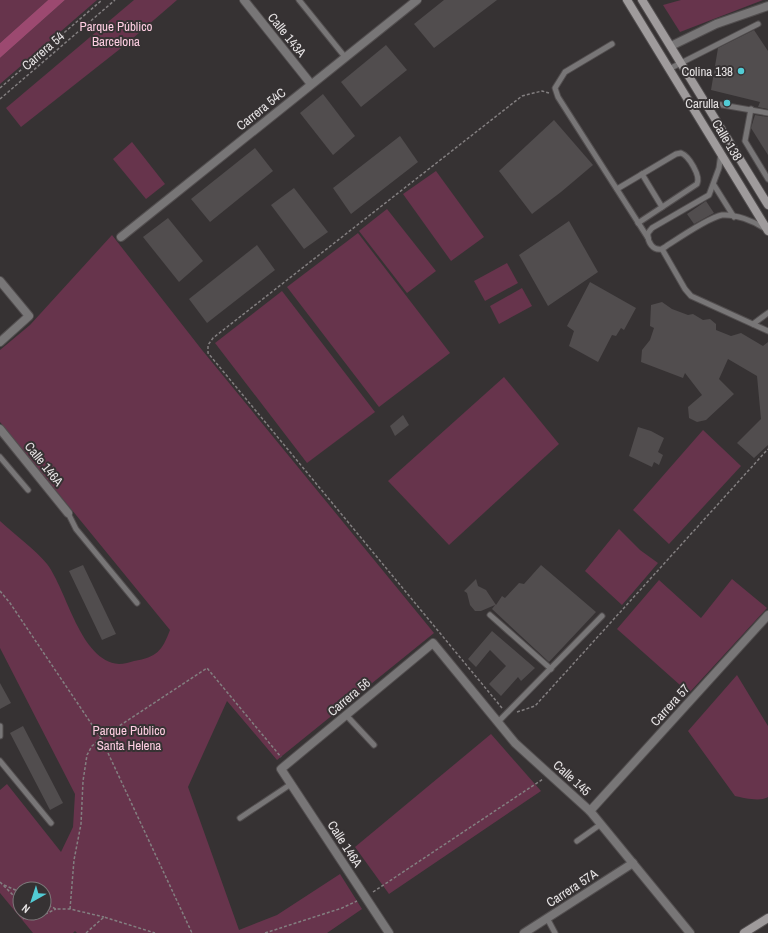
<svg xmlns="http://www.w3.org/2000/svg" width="768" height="933" font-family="'Archivo Narrow',sans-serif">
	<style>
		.green { fill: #67344c; fill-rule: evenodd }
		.water { fill: #9c4970 }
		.building { fill: #514d4e }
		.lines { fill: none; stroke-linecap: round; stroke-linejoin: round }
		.lane-casing { stroke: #524e4f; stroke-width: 7 }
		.street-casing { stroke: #524e4f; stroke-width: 10 }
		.secondary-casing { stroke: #524e4f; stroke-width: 10 }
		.path { stroke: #837f80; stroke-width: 1.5; stroke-dasharray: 3 2; stroke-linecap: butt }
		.lane { stroke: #787677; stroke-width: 5 }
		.street { stroke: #787677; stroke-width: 8 }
		.secondary { stroke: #9f9b9c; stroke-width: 8 }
		.poi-dot { fill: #52ccd5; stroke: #363233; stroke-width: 1.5 }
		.labels { text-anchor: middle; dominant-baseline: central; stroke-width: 4; stroke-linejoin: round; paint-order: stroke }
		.park-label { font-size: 13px; fill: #fdcde1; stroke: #363233 }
		.street-label { font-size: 13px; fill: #e6e3e4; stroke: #363233 }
		.poi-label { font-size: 13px; fill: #e6e3e4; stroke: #363233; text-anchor: end }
	</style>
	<rect width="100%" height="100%" fill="#363233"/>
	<!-- green -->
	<g class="green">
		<polygon points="0,0 48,0 0,43"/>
		<polygon points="65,0 97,0 0,84 0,58"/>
		<polygon points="134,0 177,0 125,45 21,127 6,108"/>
		<polygon points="681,0 763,0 680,32 663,5"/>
		<polygon points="132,142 165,184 146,199 113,159"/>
		<polygon points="436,171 484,237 451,261 403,194"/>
		<polygon points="387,209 436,271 407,293 359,231"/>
		<polygon points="358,233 450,353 379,407 287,287"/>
		<path d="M112,235L202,350L434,633L277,760L227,701L188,787L239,930L277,915L340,874L362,909L327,933H77L75,931L73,933H33L0,893V790L7,784L61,852L73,827L75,794L0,648V521C14,534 36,550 47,564C67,590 80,661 119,664C124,664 130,662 134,661C157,657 162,651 170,630L0,422V350L30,325ZM20,889H44V913H20Z"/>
		<polygon points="507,263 518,283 485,301 474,281"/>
		<polygon points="522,288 532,306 499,324 490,306"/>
		<polygon points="282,291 375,412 307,463 215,343"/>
		<polygon points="504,377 559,444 449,545 388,481"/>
		<polygon points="703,430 741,466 669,544 633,510"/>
		<polygon points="619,529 640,550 658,563 622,605 585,571"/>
		<polygon points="732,579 767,608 689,693 617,629 659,580 701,618"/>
		<path d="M737,675L768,726V797C760,802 744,798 735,796L688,731Z"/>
		<polygon points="491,734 541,791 389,894 355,847"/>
	</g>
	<!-- water -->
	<polygon class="water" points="48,0 65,0 0,58 0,43"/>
	<!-- building -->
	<g class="building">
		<polygon points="444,0 497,0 434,48 414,24"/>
		<polygon points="754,30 768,51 768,109 758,107 760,102 711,90 718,48"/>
		<polygon points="386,45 407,70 361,107 341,82"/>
		<polygon points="323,94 355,136 333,155 300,113"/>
		<polygon points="755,115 768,117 768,155 751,128"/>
		<polygon points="554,120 593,165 561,192 532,214 499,171"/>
		<polygon points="400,136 418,162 351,214 333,188"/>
		<polygon points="255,148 273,171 210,222 191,199"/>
		<polygon points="294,188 328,232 304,249 271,205"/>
		<polygon points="706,201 714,213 694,224 687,214"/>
		<polygon points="168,218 203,261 179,282 143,237"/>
		<polygon points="569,221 598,272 548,306 519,255"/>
		<polygon points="257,245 275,270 207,323 189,299"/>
		<polygon points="590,282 636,308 624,330 621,328 616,336 612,335 598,362 569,346 574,331 567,326"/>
		<polygon points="662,302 672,309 688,315 693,314 703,320 710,319 716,324 716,330 731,336 741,333 763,346 768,342 768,445 754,458 737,443 761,419 757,376 728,359 719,379 734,394 706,420 697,422 689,418 688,407 702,395 685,373 683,378 641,362 642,350 650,340 654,328 650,326 651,305"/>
		<polygon points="403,415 409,425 395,436 390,426"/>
		<polygon points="638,427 651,431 664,438 658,452 663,455 659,465 654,462 652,467 629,456"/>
		<polygon points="83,565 116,634 102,640 69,571"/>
		<polygon points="541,565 596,612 549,662 492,609 495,605 481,611 475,611 470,605 467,593 464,591 476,579 478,586 486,590 496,605 502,596 505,598 519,583 524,584"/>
		<polygon points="492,631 535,668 521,681 518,677 501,696 489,684 506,666 490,650 476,667 468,659"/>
		<polygon points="0,683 11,703 0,709"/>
		<polygon points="23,726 63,803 50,810 10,733"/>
	</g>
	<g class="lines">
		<!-- lane casing -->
		<g class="lane-casing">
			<g id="lane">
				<polyline points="299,0 345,57"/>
				<polyline points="612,44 565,72 555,88 558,97 648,238"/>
				<polyline points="669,69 758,24"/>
				<polyline points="705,102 768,113"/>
				<polyline points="751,109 745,141 768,179"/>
				<path d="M721,153L719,168L709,195L652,228L648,233C647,242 653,251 662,249C676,240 707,218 722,215C736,214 753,221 764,228"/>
				<polyline points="642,174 662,207"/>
				<polyline points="714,185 734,217"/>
				<path d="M617,189L676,154L681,153C689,156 701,176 697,184L638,223"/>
				<polyline points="662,249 685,289 691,296 768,331"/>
				<polyline points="753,324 768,313"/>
				<polyline points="0,457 28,490"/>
				<polyline points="68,513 76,529 137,603"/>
				<polyline points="490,615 551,669"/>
				<polyline points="346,715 374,745"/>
				<polyline points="498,722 602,616"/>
				<polyline points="0,726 0,736"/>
				<polyline points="0,761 51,823"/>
				<polyline points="240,818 291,784"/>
				<polyline points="577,841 601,824"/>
				<polyline points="547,918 555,933"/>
			</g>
		</g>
		<!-- street casing -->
		<g class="street-casing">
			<g id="street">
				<polyline points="244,0 311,84"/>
				<polyline points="671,46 716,24 768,6"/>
				<polyline points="121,237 417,0"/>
				<polyline points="0,281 29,316 0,342"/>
				<polyline points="0,429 68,513"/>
				<polyline points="590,811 768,615"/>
				<polyline points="389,933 281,769 433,643 515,743 590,811 690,933"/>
				<polyline points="524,933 633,863"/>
			</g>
		</g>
		<!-- secondary casing -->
		<g class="secondary-casing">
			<g id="secondary">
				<polyline points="627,0 768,231"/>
				<polyline points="642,0 768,205"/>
				<polyline points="744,933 768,918"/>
			</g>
		</g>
		<!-- path -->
		<g class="path">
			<polyline points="0,88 102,0"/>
			<polyline points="0,99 115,0"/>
			<polyline points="0,591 10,603 101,738 192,933"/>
			<polyline points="502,708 208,353 208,345 213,338 522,96 542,91 549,93"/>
			<polyline points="517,712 535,706 768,449"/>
			<polyline points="0,882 20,902"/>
			<polyline points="4,885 20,892"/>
			<polyline points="373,892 543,779"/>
			<polyline points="44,903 56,909 70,909 104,917"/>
			<polyline points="70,909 74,860 81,824 83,781 87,755 92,746 101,738 207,668 281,757"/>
			<polyline points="31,913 41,916 56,909"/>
			<polyline points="23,919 30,913"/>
			<polyline points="86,933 104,917 155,933"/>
			<polyline points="265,933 342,908 357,901"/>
		</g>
		<!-- lane -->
		<use href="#lane" class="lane"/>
		<!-- street -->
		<use href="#street" class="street"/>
		<!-- secondary -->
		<use href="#secondary" class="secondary"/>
	</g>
	<!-- markers -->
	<g class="poi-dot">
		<circle cx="741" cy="71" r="4"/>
		<circle cx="727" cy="103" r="4"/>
	</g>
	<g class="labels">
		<!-- park labels -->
		<g class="park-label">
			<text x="116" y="26">Parque Público<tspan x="116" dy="15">Barcelona</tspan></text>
			<text x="129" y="730">Parque Público<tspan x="129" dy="15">Santa Helena</tspan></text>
		</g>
		<!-- street labels -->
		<g class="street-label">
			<text transform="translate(287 35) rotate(51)">Calle 143A</text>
			<text transform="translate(43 51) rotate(-41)">Carrera 54</text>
			<text transform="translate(261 109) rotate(-39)">Carrera 54C</text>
			<text transform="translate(727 140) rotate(59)">Calle 138</text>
			<text transform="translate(44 464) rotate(51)">Calle 146A</text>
			<text transform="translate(349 697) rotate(-40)">Carrera 56</text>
			<text transform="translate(670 705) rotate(-48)">Carrera 57</text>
			<text transform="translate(572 778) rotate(42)">Calle 145</text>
			<text transform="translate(345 844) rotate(57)">Calle 146A</text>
			<text transform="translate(572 888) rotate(-33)">Carrera 57A</text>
		</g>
		<!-- poi labels -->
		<g class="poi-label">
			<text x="733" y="71">Colina 138</text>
			<text x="719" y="103">Carulla</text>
		</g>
	</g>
	<!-- north arrow -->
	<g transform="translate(32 901) rotate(219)"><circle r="19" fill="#363233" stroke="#7c797a"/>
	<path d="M0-3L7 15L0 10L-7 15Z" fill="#52ccd5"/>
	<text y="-6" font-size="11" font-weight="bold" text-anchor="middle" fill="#e6e3e4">N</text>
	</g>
</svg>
